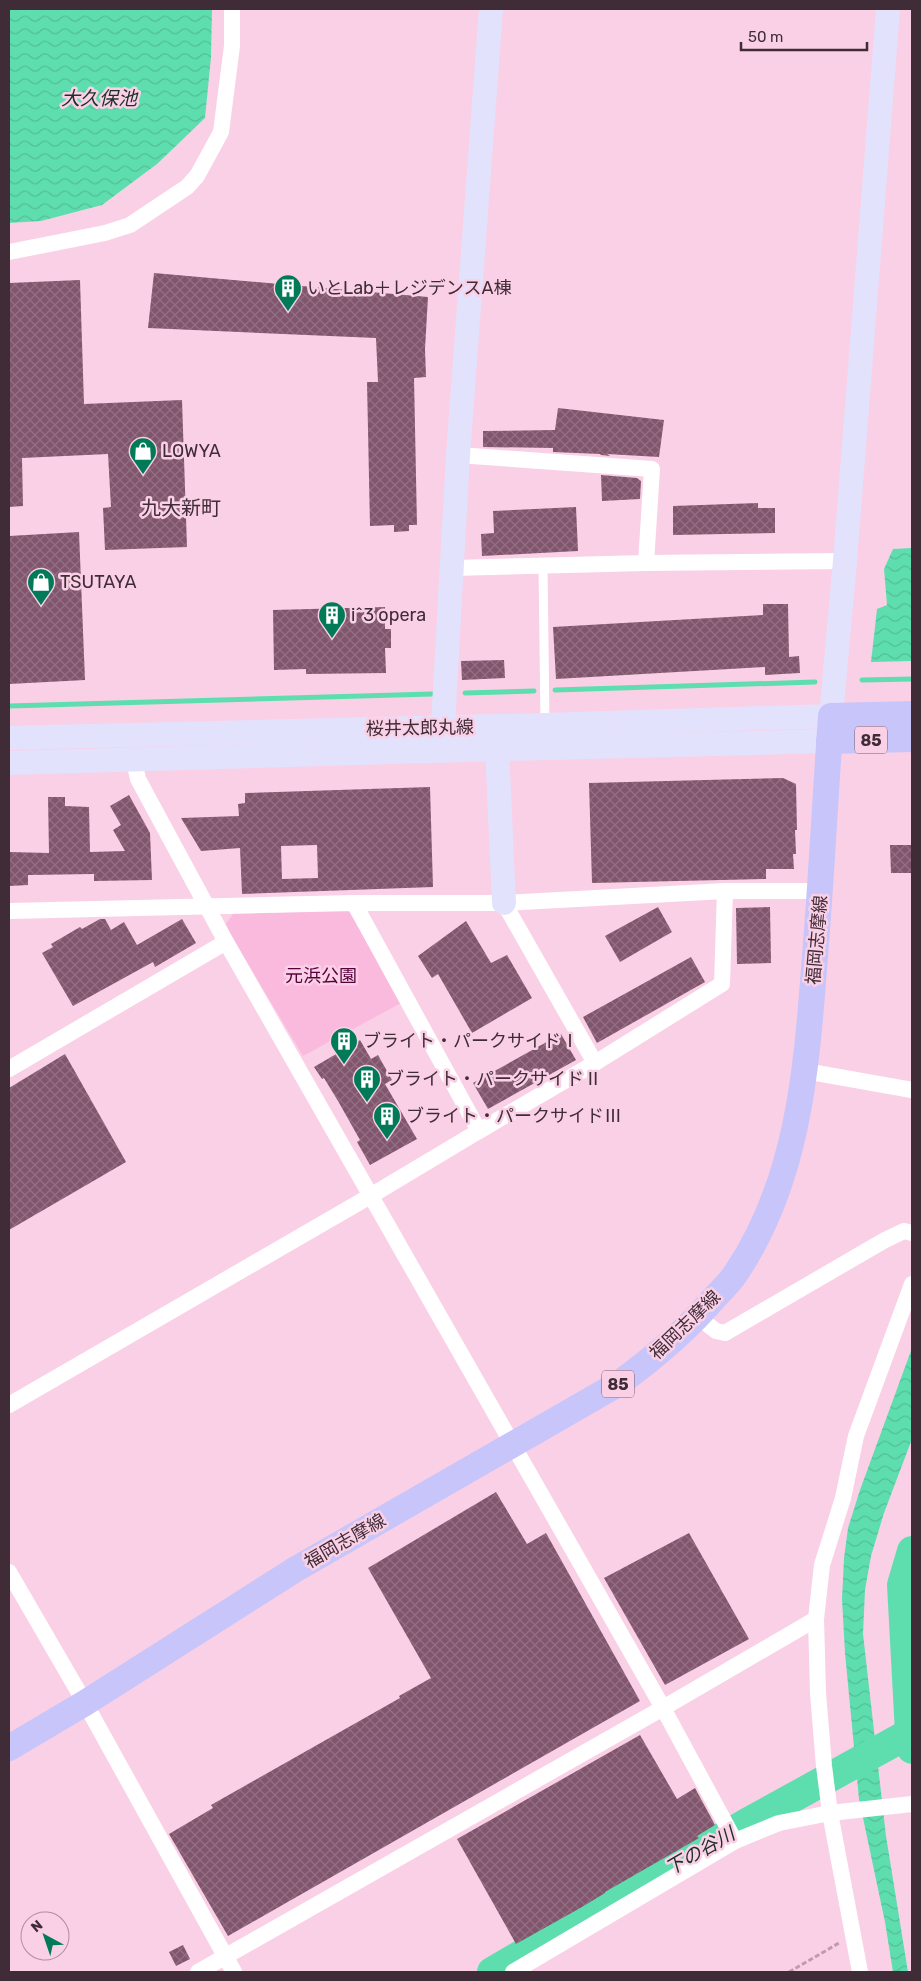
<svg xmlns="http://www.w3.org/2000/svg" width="921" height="1981" font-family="Rubik,'Noto Sans JP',sans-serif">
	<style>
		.green { fill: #fabadd }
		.water { fill: url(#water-waves) }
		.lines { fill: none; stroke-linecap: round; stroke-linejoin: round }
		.stream { stroke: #5edeae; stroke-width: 5 }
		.river { stroke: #5edeae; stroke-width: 30 }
		.building { fill: url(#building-cross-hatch); fill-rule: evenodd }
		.path { stroke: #be9bae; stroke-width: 3; stroke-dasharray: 5 2.5; stroke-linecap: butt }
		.lane { stroke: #fff; stroke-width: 9 }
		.street { stroke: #fff; stroke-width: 16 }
		.secondary { stroke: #e3e2fd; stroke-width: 24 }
		.primary { stroke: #c7c5fa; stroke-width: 26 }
		.labels { text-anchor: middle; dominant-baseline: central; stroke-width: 5; stroke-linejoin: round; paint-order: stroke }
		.shield { fill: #fad0e6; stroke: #785d6c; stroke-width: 1 }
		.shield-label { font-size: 16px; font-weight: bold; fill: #402c37 }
		.poi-label { font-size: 18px; fill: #402c37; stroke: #fad0e6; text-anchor: start }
		.street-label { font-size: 18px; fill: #402c37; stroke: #fad0e6 }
		.park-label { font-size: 18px; fill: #57003c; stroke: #fad0e6 }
		.water-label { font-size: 19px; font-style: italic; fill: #1b3027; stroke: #fad0e6 }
		.quarter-label { font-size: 20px; fill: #402c37; stroke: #fad0e6 }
	</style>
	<defs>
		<pattern id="water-waves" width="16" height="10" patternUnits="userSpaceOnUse" patternTransform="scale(1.25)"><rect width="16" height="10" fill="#5edeae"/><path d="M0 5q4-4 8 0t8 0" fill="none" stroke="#53bf96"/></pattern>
		<pattern id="building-cross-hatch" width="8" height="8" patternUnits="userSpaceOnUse" patternTransform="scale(1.25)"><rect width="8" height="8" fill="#81556d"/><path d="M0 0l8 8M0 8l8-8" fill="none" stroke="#927082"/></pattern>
	</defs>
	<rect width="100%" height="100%" fill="#fad0e6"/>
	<!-- green -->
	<polygon class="green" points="348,910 403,1002 303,1056 225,925 233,914"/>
	<!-- water -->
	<g class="water">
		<polygon points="9,9 212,9 211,57 205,118 157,164 102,205 41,221 9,223"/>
		<polygon points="912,548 912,661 871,662 877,609 887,605 884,569 893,549"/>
		<polygon points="912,1348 912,1439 884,1513 871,1556 865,1590 863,1634 886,1836 908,1972 893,1972 885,1922 859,1799 845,1653 842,1599 844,1558 848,1528 860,1490"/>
	</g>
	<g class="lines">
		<!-- stream -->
		<g class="stream">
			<polyline points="862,680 912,679"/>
			<polyline points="555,690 815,682"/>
			<polyline points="465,693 534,691"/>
			<polyline points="9,706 432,694"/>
		</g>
		<!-- river -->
		<g class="river">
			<polyline points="912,1551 902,1585 910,1733 912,1749"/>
			<polyline points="492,1972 747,1823 910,1733"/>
		</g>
	</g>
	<!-- building -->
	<g class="building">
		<polygon points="154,273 428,297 425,349 426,377 414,378 417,525 409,525 409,531 394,532 394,525 370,526 367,382 378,382 376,338 148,328"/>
		<polygon points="80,280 84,404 182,400 187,547 105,550 103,508 111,507 108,454 22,458 23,506 9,507 9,283"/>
		<polygon points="558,408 664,420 659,457 607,454 610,456 601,455 600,454 553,452 553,448 483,447 483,431 555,430"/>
		<polygon points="601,475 637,478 641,481 640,499 602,501"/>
		<polygon points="758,503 758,508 775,508 775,533 673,535 673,506"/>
		<polygon points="576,507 578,551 482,556 481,534 494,533 493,511"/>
		<polygon points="79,532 85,680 9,684 9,536"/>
		<polygon points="763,604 788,604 789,657 799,656 800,673 765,675 765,667 556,679 553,627 763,615"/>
		<polygon points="385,607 385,629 391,629 391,648 385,648 386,673 306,674 306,669 274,670 273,610"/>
		<polygon points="504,660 505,678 462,680 461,661"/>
		<polygon points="783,778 796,784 797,830 795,830 796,854 793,854 794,869 766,869 766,879 592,883 589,783"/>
		<path d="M430,787L433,887L242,894L240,848L201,851L181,818L239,816L238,804L245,803V793ZM317,845L318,878L282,879L281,846Z"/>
		<polygon points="129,795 150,833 152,880 94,881 94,874 28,875 28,885 9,886 9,852 49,853 48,797 65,797 65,806 89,807 90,852 125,851 113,830 121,825 110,806"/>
		<polygon points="890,845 912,845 912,873 891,873"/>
		<polygon points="658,907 672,932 620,962 605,936"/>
		<polygon points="770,907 771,963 737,964 736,908"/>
		<polygon points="100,919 105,919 111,930 124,922 137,945 182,919 196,943 155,967 153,962 73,1006 42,953 53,947 51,944 80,927 82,929"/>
		<polygon points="466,921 491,963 507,955 532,998 472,1033 438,974 432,978 418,956"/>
		<polygon points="691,957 705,982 597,1043 583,1017"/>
		<polygon points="561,1034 576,1060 488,1109 473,1083"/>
		<polygon points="360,1040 371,1059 378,1055 392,1080 385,1084 417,1139 370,1165 357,1142 360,1140 338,1101 324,1078 322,1079 314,1067"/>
		<polygon points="65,1054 126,1162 9,1230 9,1088"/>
		<polygon points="496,1492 527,1544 546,1533 640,1701 228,1936 169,1834 213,1808 211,1805 400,1698 399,1696 431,1678 368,1568"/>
		<polygon points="689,1533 749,1639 665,1685 604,1578"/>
		<polygon points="640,1735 677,1799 695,1788 715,1825 697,1836 699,1838 605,1892 605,1893 582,1907 516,1944 457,1839"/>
		<polygon points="183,1945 190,1959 176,1966 169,1952"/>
	</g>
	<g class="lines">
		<!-- path -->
		<polyline class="path" points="789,1972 839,1943"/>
		<!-- lane -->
		<polyline class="lane" points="543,566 545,723"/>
		<!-- street -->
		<g class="street">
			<polyline points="9,252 105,233 130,225 187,187 197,176 221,132 232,46 232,9"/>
			<polyline points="646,563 845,561"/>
			<polyline points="452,568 646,563 652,469 458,455"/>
			<polyline points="134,761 138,779 226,942 663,1708 735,1841"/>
			<polyline points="504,903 725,891 821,891"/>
			<polyline points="9,911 354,903 504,903 595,1063 479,1131 354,903"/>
			<polyline points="595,1063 722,984 725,891"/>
			<polyline points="9,1069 226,942"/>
			<polyline points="805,1071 912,1090"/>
			<polyline points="698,1317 716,1331 725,1333 885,1240 904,1231 912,1233"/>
			<polyline points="9,1405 372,1195 479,1131"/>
			<polyline points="9,1572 85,1703 234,1972"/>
			<polyline points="198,1972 663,1708 816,1619"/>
			<polyline points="513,1972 735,1841 779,1823 830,1813 912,1804"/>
			<polyline points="860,1972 830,1813 824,1766 818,1693 816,1619 822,1565 843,1498 856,1436 912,1284"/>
		</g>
		<!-- secondary -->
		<g class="secondary">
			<polyline points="9,738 545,725 831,716 845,561 888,9"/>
			<polyline points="442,743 458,455 491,9"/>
			<polyline points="497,748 504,903"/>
			<path d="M9,763C282,755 556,747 829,741"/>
		</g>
		<!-- primary -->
		<g class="primary">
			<polyline points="829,741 912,739"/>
			<path d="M9,1748L85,1703L296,1569L618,1384C654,1358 687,1330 716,1296C723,1289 731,1281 736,1273C797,1182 806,1075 814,969C821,885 825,800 831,716L912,714"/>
		</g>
	</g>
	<!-- icons -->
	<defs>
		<g id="building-pin" transform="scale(1.4375)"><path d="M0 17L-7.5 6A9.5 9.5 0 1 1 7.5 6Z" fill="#007a57" stroke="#fad0e6"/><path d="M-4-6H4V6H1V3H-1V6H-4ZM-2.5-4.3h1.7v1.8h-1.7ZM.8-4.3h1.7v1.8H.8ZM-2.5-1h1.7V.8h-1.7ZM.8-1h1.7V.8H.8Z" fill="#fff"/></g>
		<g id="shop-pin" transform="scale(1.4375)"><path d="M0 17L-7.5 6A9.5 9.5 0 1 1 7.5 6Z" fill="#007a57" stroke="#fad0e6"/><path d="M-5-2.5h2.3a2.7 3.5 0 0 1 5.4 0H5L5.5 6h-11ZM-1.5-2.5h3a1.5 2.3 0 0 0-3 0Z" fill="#fff"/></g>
	</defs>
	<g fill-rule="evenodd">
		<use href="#building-pin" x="288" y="288"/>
		<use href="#shop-pin" x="143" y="451"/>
		<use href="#shop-pin" x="41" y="582"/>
		<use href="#building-pin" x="332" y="615"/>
		<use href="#building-pin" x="344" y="1041"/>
		<use href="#building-pin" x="367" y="1079"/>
		<use href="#building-pin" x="387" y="1116"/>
	</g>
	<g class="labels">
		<!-- shield labels -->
		<g class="shield">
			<rect x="855" y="726.5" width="32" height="27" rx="4"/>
			<rect x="602" y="1370.5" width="32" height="27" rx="4"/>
		</g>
		<g class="shield-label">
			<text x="871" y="740">85</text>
			<text x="618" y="1384">85</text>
		</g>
		<!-- poi labels -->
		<g class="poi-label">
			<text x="307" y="288">いとLab＋レジデンスA棟</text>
			<text x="162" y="451">LOWYA</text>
			<text x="60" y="582">TSUTAYA</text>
			<text x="351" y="615">i^3 opera</text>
			<text x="363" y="1041">ブライト・パークサイドⅠ</text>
			<text x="386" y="1079">ブライト・パークサイドⅡ</text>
			<text x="406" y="1116">ブライト・パークサイドⅢ</text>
		</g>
		<!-- street labels -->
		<g class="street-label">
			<text transform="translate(420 728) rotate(-1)">桜井太郎丸線</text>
			<text transform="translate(817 940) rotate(-85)">福岡志摩線</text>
			<text transform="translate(685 1325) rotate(-44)">福岡志摩線</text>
			<text transform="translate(345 1541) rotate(-30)">福岡志摩線</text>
		</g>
		<!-- park labels -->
		<g class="park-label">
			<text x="321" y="976">元浜公園</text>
		</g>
		<!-- water labels -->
		<g class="water-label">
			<text x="99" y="98">大久保池</text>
			<text transform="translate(700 1851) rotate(-30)">下の谷川</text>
		</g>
		<!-- quarter labels -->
		<g class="quarter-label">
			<text x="181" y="508">九大新町</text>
		</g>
	</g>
	<!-- border -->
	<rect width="921" height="1981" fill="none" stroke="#402c37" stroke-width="20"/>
	<!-- north arrow -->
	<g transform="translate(45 1936) rotate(320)"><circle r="24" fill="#fad0e6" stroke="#b08ea0"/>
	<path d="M0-4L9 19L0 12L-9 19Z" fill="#007a57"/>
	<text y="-8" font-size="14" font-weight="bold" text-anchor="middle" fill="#402c37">N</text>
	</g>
	<!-- scale -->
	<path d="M741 42v8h126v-8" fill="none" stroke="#402c37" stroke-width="2.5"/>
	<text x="748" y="42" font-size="15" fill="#402c37" stroke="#fad0e6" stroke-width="4" paint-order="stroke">50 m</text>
</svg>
